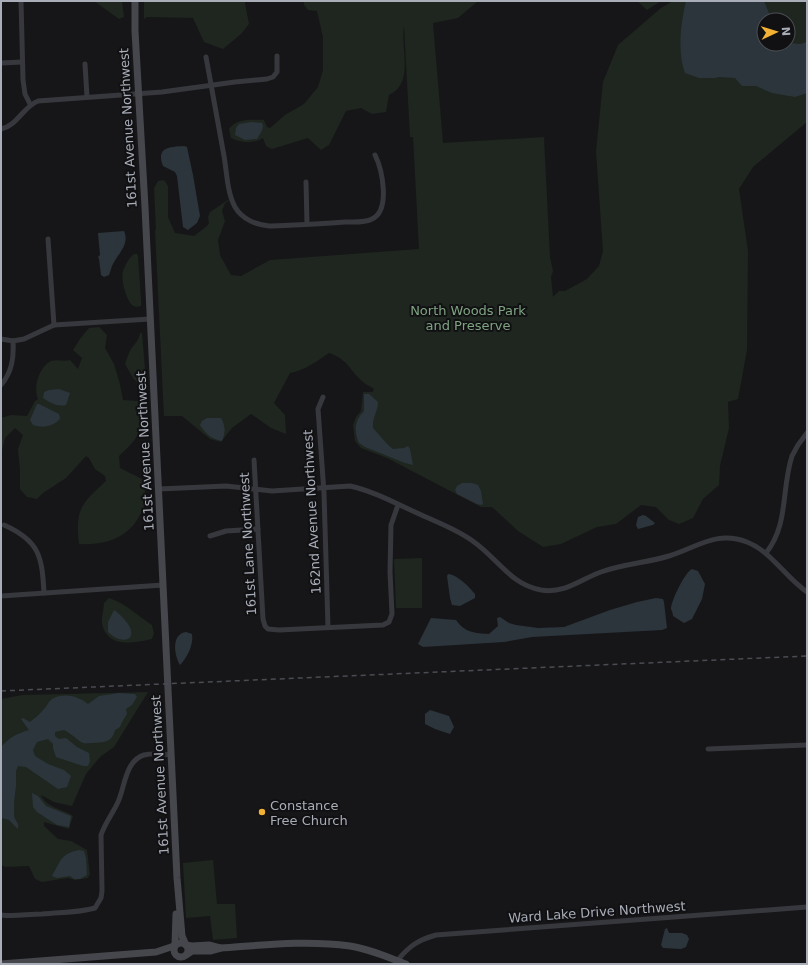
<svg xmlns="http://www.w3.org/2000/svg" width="808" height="965" font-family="'DejaVu Sans',sans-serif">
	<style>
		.green { fill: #1e261f; fill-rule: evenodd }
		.water { fill: #2c353c }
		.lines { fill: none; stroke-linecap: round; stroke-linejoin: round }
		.street { stroke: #37383d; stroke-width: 5 }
		.secondary { stroke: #45474d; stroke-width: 7 }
		.rail { stroke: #4a4c52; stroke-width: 1.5; stroke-dasharray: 5 4; stroke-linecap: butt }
		.poi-dot { fill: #f2b134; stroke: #111113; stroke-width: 1.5 }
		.labels { text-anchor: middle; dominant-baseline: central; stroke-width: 4; stroke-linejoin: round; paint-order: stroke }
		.street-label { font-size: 13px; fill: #a8adb8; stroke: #111113 }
		.park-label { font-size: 13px; fill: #7fa381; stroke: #111113 }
		.poi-label { font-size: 13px; fill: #a8adb8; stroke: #111113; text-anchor: start }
	</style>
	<rect width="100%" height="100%" fill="#161618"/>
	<!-- green -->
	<g class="green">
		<polygon points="94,1 122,1 124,17 119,19"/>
		<polygon points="144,1 246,1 245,3 249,24 241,34 223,49 204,42 193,18 147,17 144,19"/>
		<path d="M304,1H478L458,18L433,23L443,143L544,137L550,257L553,271L551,277L553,297L559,291H565L587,279L599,266L603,251L596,152L603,82L618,45L661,8L673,1H807V122L753,167L739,189L748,251L747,350L738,399L728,402L729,428L720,466L719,485L703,499L693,518L679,524L669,520L656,507L641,505L616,524L597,527L561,544L543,547L518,531L492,507H481L387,458L361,448L355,441L353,425L356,417L361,411L363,392H373L374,389C370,386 366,385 363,382C349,370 349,360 329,353C316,362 305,370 290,373L274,403L285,415L286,434L271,428L251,414L232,428L221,442L210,439L182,416H164L155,230H156L154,188L158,181L164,180L168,186V217L175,233L194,236L207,226L209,223L208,217L210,212L228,200L229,201L225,203L222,211L225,221L218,240L220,255L231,275L241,276L270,260L419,249L413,137H410L404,26C400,48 415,83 389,95L386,112L372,114L361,108L346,111L329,145L321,150L308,138L272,149L266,146L263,138C253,144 241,143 231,138L229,129C237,118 252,120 264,120L267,127L270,128L285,115L304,104L318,87L323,70V37L317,11L308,10L304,5ZM764,20H788V44H764Z"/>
		<polygon points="637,1 659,1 658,3 647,10"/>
		<path d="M134,254H137L138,256L141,300V306C137,307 134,307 132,305C125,298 121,279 123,271C125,265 129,258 134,254Z"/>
		<path d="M99,327L107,335L105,348L114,364L120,384L123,400L139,401C143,406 142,410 142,416C142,435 132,444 119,456L120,468L142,479L147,500C143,508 140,516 135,523C121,541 100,545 79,544C75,509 81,504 106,481L105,476L95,469L89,458L86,456L66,478L43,493L37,499L27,497L20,489V470L18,449L23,435L15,428L5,438L1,455V418L11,415L27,416L35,401L38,399C33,387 39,367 51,361C57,359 64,362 70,360L78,369L82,358L73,350L80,339L89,328Z"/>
		<path d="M140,333H142L146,381L145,385L142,388L133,378L125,364C127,359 128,354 131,349C136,342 138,342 140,333Z"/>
		<polygon points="422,558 422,608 396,608 394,559"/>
		<path d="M109,598C125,603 138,616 152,625L154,633L152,639C134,643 108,649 102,624C101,618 104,609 104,603Z"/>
		<path d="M148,692L114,747L100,757L86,774L72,806L54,802L41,795C45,807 63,809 73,816L69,829L44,822V826L58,839L71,841L87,850L90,874L88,878L75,880L68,878L42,882L35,879L29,866L6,867L1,865V699L23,695Z"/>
		<polygon points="213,860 217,904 235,904 237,938 213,940 210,916 186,918 183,863"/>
	</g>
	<!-- water -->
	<g class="water">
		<path d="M686,1H764L771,18V20H764V44H788V41L789,43L800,44L807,42V93L795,97L772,93L756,86H742L735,78L719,77L715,78H699L685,73C677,52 681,22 686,1Z"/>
		<path d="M251,122L262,123C265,128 260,134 257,139L245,140L235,135L236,128L239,124Z"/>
		<path d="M184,146L187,147L193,175L200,216L197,223L188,230L183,227L177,176L175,172L163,166C156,147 169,147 184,146Z"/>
		<path d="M124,231C130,245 118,253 112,266C111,269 110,272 109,275L104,277L101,275L99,259L98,257L100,255L98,233Z"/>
		<path d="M59,389L70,393L66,405C57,407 51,403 43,398L44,392L49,390Z"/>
		<path d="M364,394H369L378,402C378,411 372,418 373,428C380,435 385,443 393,449L404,448L408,446L410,449L413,465L405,463L365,447L359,443C354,431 354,421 364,411Z"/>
		<path d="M37,404H39L59,414L60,419C52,427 44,428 33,425L30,420Z"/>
		<path d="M207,418H221C225,425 226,432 222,441C211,439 206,434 200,425L202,421Z"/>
		<polygon points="462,483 472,483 478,485 481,491 483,504 481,505 477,504 457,494 455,490 457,486"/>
		<polygon points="643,515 646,516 655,523 653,525 638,529 636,525 638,517"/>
		<path d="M692,569L698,571L705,584L702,599L692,619L684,623L673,616C673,614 672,611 671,609C671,601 685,572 692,569Z"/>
		<path d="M448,574C458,575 469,587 475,594V598L460,606L452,605L450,598L447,576Z"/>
		<path d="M656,598L663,599L664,602L667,628L662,630L532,637L504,642L423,647L418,644L431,618L456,620C465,633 475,633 489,634L498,626L497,618L500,617L509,623L516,625L538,628L564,627L610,610L637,602Z"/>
		<path d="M114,610C118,612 120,615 123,618C143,639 123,647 108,632V622Z"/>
		<path d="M186,632L192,634C194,644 187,658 180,665C174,655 171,634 186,632Z"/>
		<path d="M119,693L135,694L137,697L132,705L126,709L127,714L122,722L120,727L115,730C112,743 104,742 93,743C89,743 86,744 83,743C77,740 71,733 64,730L55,732V736L59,739L66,738L77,747L89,753L90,761L88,766H83L56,757L53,748V744L48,739L37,742L33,750L35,756L48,764L64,770L71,776L67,787L58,789L26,767L18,766L16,771V786L14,802V817L18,824V829L9,820L1,818V747C10,737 16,734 29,730L21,719L23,718L30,722C35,718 40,714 44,709C47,706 49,701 52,699C63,692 79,696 88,704L99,696Z"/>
		<polygon points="430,710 449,716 454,727 450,734 435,729 425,724 425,714"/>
		<polygon points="32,793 38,796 46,806 71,816 69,827 57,825 37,812 33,807"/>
		<path d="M79,850L84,851L86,858L87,875L80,879H74L70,876L57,878L52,876C61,860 61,854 79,850Z"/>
		<polygon points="667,928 669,933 682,933 687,935 689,939 686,947 681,949 663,948 661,945 665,929"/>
	</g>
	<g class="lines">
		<!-- street -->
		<g class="street">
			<polyline points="21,1 23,80 25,94 30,104"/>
			<path d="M206,57C212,90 218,123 224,156C227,173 227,192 235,207C242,219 256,225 269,226C294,225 320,224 345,222C353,222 365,223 372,219C391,210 382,169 375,155"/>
			<polyline points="1,63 22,62"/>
			<polyline points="85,64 87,97"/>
			<path d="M1,129C18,125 23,107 38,101L162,92L235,82L267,79L273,77L277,72V56"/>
			<polyline points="306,182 307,224"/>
			<polyline points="48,239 54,325"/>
			<polyline points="1,339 13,341"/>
			<path d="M1,385C12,372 14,358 13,341L24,339L54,325L150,319"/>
			<polyline points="323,397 318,409 324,493 328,627"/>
			<polyline points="254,460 263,619 265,626 268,629 279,630 383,625 389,622 392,614 390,572 391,525 398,505"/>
			<path d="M159,489L226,486L272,491L350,486C373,491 395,503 417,513C436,522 457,529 474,542C498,559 510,584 541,590C565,594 581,579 601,572C623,564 646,563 669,556C696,548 716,530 747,542C772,552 785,577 807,592"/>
			<path d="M4,525C40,541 42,557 44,593"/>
			<polyline points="210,536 226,531 258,529"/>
			<path d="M766,553C789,524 781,490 792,456L798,445L807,433"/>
			<polyline points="1,596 163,585"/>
			<polyline points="708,749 807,745"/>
			<path d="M1,915C14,917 28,914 42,914C60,912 78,913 95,908L101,898L102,891L101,835C105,823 113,813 118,802C125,787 125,761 144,755C152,753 163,754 171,755"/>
			<path d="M397,961C409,946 418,940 436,935L807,907"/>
		</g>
		<!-- secondary -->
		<g class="secondary">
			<polyline points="135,1 135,31 145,207 177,878 182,936 185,943"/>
			<circle cx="181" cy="950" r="7"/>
			<polyline points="175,944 176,914"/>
			<polyline points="186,945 192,946 209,945 220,948"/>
			<path d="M186,955L192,951H210L221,948C264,945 307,940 350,946C370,949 387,957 406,964"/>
			<polyline points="1,964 156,952 174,946"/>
		</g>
		<!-- rail -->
		<polyline class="rail" points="1,691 807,656"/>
	</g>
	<!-- markers -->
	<circle class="poi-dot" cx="262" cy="812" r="4"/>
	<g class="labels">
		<!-- street labels -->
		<g class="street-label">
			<text transform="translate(128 128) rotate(-93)">161st Avenue Northwest</text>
			<text transform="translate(145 451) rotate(-93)">161st Avenue Northwest</text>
			<text transform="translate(312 512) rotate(-93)">162nd Avenue Northwest</text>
			<text transform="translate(248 544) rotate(-93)">161st Lane Northwest</text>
			<text transform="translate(160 775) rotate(-93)">161st Avenue Northwest</text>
			<text transform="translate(597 912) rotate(-4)">Ward Lake Drive Northwest</text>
		</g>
		<!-- park labels -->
		<g class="park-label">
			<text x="468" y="310">North Woods Park<tspan x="468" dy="15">and Preserve</tspan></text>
		</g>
		<!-- poi labels -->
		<g class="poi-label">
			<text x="270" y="805">Constance<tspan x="270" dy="15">Free Church</tspan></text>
		</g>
	</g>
	<!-- border -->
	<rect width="808" height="965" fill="none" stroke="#a8adb8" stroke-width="4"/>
	<!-- north arrow -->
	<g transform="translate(776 32) rotate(86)"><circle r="19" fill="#111113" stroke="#4d4f55"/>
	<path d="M0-3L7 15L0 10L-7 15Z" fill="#f2b134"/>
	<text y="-6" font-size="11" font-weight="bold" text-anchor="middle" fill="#a8adb8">N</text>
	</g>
</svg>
